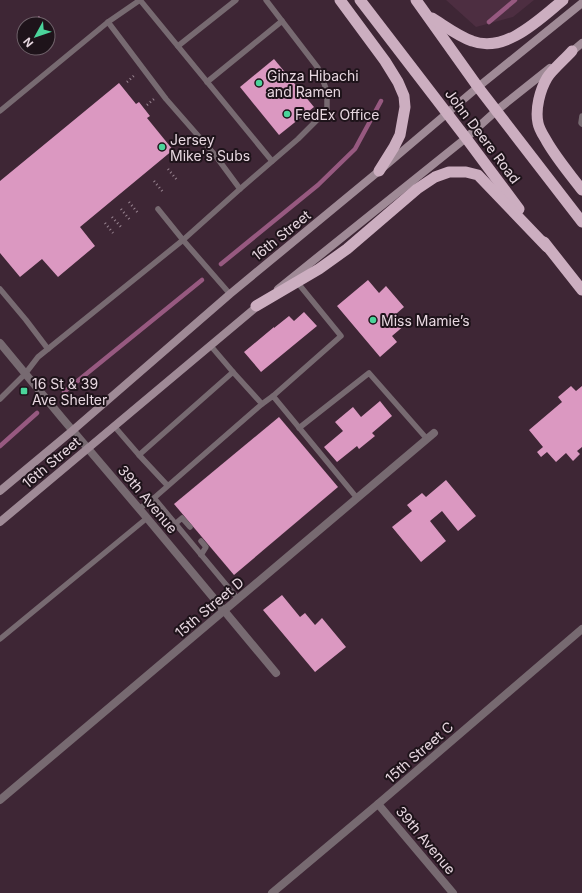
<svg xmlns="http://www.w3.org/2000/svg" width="582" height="893" font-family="Inter,sans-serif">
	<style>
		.built { fill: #4d2e41 }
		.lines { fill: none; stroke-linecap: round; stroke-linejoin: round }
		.stream { stroke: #975980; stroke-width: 4.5 }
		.building { fill: #db98c1 }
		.path { stroke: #9b8793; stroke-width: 2.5; stroke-dasharray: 1 3; stroke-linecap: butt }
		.service { stroke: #776a71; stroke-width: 5.5 }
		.minor { stroke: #776a71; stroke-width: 8 }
		.tertiary { stroke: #776a71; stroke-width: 8 }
		.secondary { stroke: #9f8a96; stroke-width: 8 }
		.trunk { stroke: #ccaec0; stroke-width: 11 }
		.poi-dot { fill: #4bd49b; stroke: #1e131a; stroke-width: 1.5 }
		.labels { text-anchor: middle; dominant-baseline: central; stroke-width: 4; stroke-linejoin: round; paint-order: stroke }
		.poi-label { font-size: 14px; fill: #e7d7e0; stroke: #1e131a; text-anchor: start }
		.street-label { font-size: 14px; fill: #e7d7e0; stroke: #1e131a }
	</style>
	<rect width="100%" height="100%" fill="#3e2635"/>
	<!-- built -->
	<polygon class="built" points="446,0 534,0 513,17 476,27"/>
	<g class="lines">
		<!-- stream -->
		<g class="stream">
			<polyline points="489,22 515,0"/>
			<polyline points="221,264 318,185 355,149 381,101"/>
			<polyline points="64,392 202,280"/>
			<polyline points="0,446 37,413"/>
		</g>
	</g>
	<!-- building -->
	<g class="building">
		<polygon points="39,16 45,24 30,24"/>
		<polygon points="274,59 314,107 279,135 240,87"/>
		<polygon points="119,83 136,104 139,102 150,116 147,118 173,150 80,227 95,246 58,277 42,259 20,277 0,253 0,181"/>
		<polygon points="368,280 379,293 386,286 404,307 396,314 405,325 392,336 397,342 380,357 337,306"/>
		<polygon points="304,312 317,326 261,372 244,352 274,327 274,328 289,316 294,321"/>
		<polygon points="571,386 576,391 582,386 582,447 577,451 580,454 573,461 566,453 556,462 547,452 541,457 537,452 543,447 529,430 562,402 558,397"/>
		<polygon points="380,401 392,416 372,433 375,436 359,449 357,446 337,462 324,447 343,431 335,422 353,407 361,417"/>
		<polygon points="279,417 338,487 234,575 174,504"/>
		<polygon points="446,480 476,516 458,531 442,511 430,521 446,541 421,562 392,527 412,511 407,505 422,493 426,497"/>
		<polygon points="282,595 300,617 305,613 315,625 322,618 346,647 315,672 263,610"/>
	</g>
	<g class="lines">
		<!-- path -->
		<g class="path">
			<polyline points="127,82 136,74"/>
			<polyline points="147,105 154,99"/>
			<polyline points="168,169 177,180"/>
			<polyline points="154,181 163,192"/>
			<polyline points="129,202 138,213"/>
			<polyline points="121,209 130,220"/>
			<polyline points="112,217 121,227"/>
			<polyline points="105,223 113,233"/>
		</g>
		<!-- service -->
		<g class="service">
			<polyline points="140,0 272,161"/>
			<polyline points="266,0 282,21"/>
			<polyline points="108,22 166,99 215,155 240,189"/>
			<polyline points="178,46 236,0"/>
			<polyline points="0,111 108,22 140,0"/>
			<polyline points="582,116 581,123 582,124"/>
			<polyline points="158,209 183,240 230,294"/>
			<polyline points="0,289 26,320 48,349"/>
			<polyline points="210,345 233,372"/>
			<polyline points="273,396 341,336 297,282"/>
			<polyline points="0,399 25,374 38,357 183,240 240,189 298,139 327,110 327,91 318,68 282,21 207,82"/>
			<polyline points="262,404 273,396 357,498"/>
			<polyline points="114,426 139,455"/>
			<polyline points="299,428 369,373 427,439"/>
			<polyline points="154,498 238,599"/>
			<polyline points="139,509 154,498 262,404 233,372 139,455 167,485"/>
			<polyline points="175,524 182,518 190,527"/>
			<polyline points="201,541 206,547 201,555"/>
			<polyline points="0,639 147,518"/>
		</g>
		<!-- minor -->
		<g class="minor">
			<polyline points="0,800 434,433"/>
			<polyline points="378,804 453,893"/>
			<polyline points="272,893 378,804 582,629"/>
		</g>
		<!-- tertiary -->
		<polyline class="tertiary" points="0,343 62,418 147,518 276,673"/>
		<!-- secondary -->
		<g class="secondary">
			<polyline points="569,54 582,43"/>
			<polyline points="278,289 466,138 496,111 550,68"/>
			<polyline points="0,491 72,431 230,294 379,171 478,87 582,3"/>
			<polyline points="0,522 260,304"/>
		</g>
		<!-- trunk -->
		<g class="trunk">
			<polyline points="340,0 385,61 398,82 404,96 405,107 400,135 394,147 379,171"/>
			<polyline points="360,0 466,138 519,209"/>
			<polyline points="416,0 478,87 582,222"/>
			<path d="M432,18C445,26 458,36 472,41C505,54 540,19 563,0"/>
			<path d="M572,51C566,58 551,71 547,78C540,90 535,109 538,123C539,129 543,135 546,140C556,158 570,174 582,190"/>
			<polyline points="544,242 582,290"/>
			<polyline points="256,306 319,269 347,249 417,189 435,177 449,172 466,172 478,175 547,247"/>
		</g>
	</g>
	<!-- markers -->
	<g class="poi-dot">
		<circle cx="259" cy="83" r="4"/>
		<circle cx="287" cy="114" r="4"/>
		<circle cx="162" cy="147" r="4"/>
		<circle cx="373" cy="320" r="4"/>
		<rect x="20" y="387" width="8" height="8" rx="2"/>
	</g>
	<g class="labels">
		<!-- poi labels -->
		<g class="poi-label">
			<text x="267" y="75">Ginza Hibachi<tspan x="267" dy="16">and Ramen</tspan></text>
			<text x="295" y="114">FedEx Office</text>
			<text x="170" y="139">Jersey<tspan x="170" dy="16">Mike's Subs</tspan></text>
			<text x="381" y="320">Miss Mamie’s</text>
			<text x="32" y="383">16 St &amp; 39<tspan x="32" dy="16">Ave Shelter</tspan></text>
		</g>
		<!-- street labels -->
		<g class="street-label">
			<text transform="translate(483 136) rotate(53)">John Deere Road</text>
			<text transform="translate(281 235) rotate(-39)">16th Street</text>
			<text transform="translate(51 462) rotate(-40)">16th Street</text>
			<text transform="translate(148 499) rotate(50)">39th Avenue</text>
			<text transform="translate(209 607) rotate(-40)">15th Street D</text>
			<text transform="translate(419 752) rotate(-41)">15th Street C</text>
			<text transform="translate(426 840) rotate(50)">39th Avenue</text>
		</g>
	</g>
	<!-- north arrow -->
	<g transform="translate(36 36) rotate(230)"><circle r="19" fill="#1e131a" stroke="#6e6169"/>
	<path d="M0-3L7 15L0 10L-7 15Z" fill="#4bd49b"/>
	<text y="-6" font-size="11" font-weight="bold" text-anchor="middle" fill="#e7d7e0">N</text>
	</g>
</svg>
